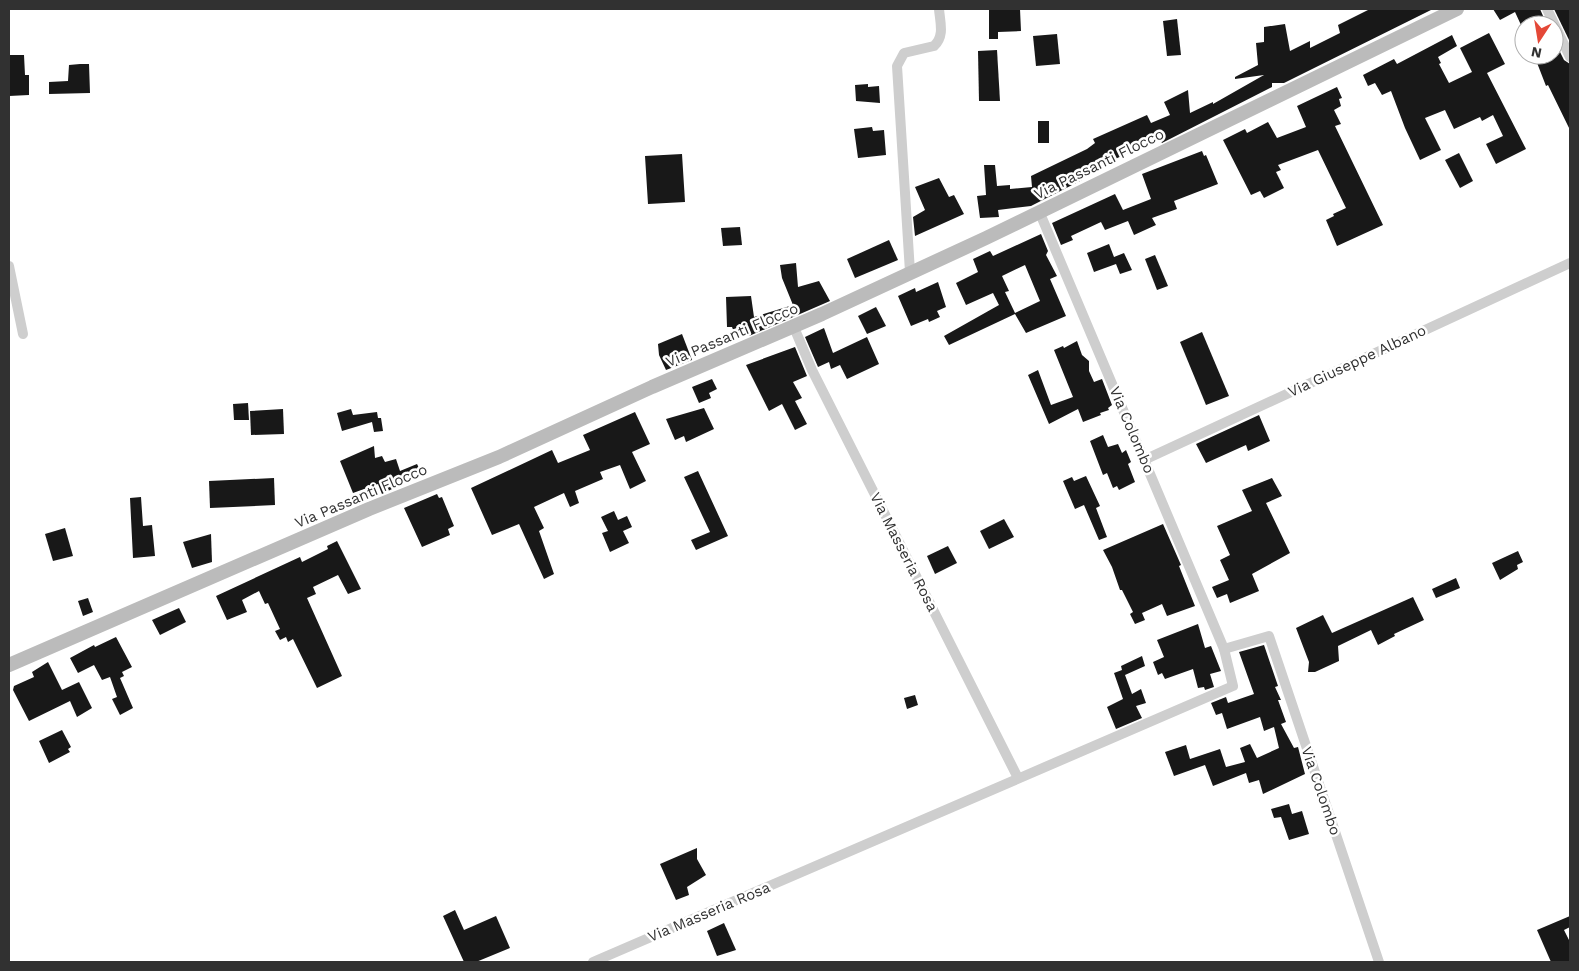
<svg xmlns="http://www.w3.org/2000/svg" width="1579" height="971" font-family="'Work Sans',sans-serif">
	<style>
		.building { fill: #181818; fill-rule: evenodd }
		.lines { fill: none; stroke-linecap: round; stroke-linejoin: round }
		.street { stroke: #cecece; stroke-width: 10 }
		.secondary { stroke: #bbb; stroke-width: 14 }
		.labels { text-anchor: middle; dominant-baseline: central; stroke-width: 5; stroke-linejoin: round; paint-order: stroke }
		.street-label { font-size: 15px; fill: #313131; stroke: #fff }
	</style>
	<rect width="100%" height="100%" fill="#fff"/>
	<!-- building -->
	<g class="building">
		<polygon points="989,9 1020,9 1021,31 998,32 998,39 989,39"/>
		<polygon points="1370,9 1433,9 1284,83 1272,83 1272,87 1162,143 1159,138 1080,176 1082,180 1031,206 998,210 999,217 980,218 977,196 986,195 984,165 995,165 997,186 1010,185 1010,189 1032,187 1031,176 1087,149 1095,143 1093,139 1147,115 1151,123 1170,115 1164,102 1188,90 1190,113 1213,102 1213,104 1264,75 1235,79 1235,77 1258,65 1256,43 1264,42 1264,27 1285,24 1290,51 1310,41 1310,48 1340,33 1338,25"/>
		<polygon points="1493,9 1540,9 1547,25 1521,25 1515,12 1500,20"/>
		<polygon points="1554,9 1570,9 1570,42"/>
		<polygon points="1177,19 1181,55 1167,56 1163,21"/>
		<polygon points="1489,33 1505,64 1487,73 1526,149 1496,164 1486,144 1503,136 1493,115 1482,121 1480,117 1454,129 1445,110 1425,118 1441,150 1420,160 1405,128 1391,91 1382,95 1375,83 1368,86 1363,75 1394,59 1397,64 1452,35 1457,46 1438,57 1441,63 1439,64 1449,83 1472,72 1460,48"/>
		<polygon points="1057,34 1060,64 1036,66 1033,36"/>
		<polygon points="1554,40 1564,60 1570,64 1570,130 1548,85 1546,86 1534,55 1554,55"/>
		<polygon points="997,50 1000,101 979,101 978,51"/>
		<polygon points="9,55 24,55 25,75 29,75 29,95 9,96"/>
		<polygon points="80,64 89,64 90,93 49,94 49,82 68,81 69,65"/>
		<polygon points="868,84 868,87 879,86 880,103 856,101 855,85"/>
		<polygon points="1337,87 1342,98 1339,99 1341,106 1334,110 1341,124 1335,126 1383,225 1337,246 1326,220 1334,216 1333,214 1346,208 1318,150 1278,165 1281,170 1276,172 1284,188 1264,198 1260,191 1251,195 1223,140 1245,129 1247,133 1268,122 1277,138 1306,127 1297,106"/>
		<rect x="1038" y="121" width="11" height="22"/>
		<polygon points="872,127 873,131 884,130 886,155 858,158 854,129"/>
		<polygon points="1202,151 1204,156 1206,155 1218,184 1174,201 1177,209 1152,218 1156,225 1134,235 1128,221 1105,230 1101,222 1071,236 1073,240 1061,245 1052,223 1115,194 1123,210 1151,199 1142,174"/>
		<polygon points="1459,153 1473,181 1460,188 1445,160"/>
		<polygon points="682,154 685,202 648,204 645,156"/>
		<polygon points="939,178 949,197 954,195 964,214 915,236 913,217 925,210 915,187"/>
		<polygon points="740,227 742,245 723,246 721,228"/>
		<path d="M1041,234L1048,251L1046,255L1057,276L1050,279L1066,316L1026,333L1015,314L949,345L944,336L999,305L993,293L966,305L956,283L978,272L973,259L990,251L993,256ZM1025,265L1040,301L1015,313L1005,292L1009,291L1002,276Z"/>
		<polygon points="889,240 898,260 855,278 847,259"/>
		<polygon points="1109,244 1114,257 1124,253 1132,270 1120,274 1116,264 1094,272 1087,253"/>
		<polygon points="1155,255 1168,286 1157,290 1145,259"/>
		<polygon points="796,263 798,287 819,281 830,301 749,336 745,328 734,332 732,327 727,327 726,297 751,296 754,317 793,305 782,278 780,265"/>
		<polygon points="938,282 946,307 937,311 940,317 929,322 928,319 911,326 898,296 915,288 916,292"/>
		<polygon points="876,307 886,326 867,334 858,316"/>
		<polygon points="824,328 833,353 867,337 879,364 847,379 840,365 831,369 829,362 818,367 805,337"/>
		<polygon points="1202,332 1229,396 1206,405 1180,342"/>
		<polygon points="682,334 692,360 666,370 659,355 658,344"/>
		<polygon points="1077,341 1082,355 1089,361 1089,371 1094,382 1102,379 1112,405 1108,408 1109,410 1100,413 1101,415 1083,422 1078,409 1049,424 1028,375 1038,370 1051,405 1073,397 1054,350 1063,346 1064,348"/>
		<polygon points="795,347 807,376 793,382 802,398 795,401 807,424 795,430 782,404 769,411 746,365"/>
		<polygon points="712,379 717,389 709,393 711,398 699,403 692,387"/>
		<polygon points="248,403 249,420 234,420 233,404"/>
		<polygon points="704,408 714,429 686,442 684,436 675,440 666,419"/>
		<polygon points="283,409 284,434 251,435 250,411"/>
		<polygon points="351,409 353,415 377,412 378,418 381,418 383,431 374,432 372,422 342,431 337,413"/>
		<polygon points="635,412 650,444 632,452 646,481 630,489 620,465 600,472 603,479 575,491 579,503 570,507 564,493 534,507 544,528 539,531 554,574 544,579 519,524 492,535 471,488 552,450 558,463 590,450 583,435"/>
		<polygon points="1259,415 1270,441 1248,451 1246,445 1206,463 1196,444"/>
		<polygon points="1103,435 1108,447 1118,444 1122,453 1126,450 1131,462 1128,464 1135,482 1119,490 1117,486 1113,488 1107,473 1103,475 1090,441"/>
		<polygon points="374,446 375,458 382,456 385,462 396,459 400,471 417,464 422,474 382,494 378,484 353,493 340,461"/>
		<polygon points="698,471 728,536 696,550 691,540 710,532 684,477"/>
		<polygon points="1086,476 1100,506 1096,508 1107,537 1099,540 1084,505 1075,509 1063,481 1072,477 1074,481"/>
		<polygon points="274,478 275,505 210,508 209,481"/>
		<polygon points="1272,478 1282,496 1266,503 1290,553 1252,574 1259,591 1230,603 1227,594 1217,598 1212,587 1229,580 1220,560 1230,555 1217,526 1252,511 1242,490"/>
		<polygon points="437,494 439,498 442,497 454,526 448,529 450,535 422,547 404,508"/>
		<polygon points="141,497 143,526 152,525 155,556 133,558 130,498"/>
		<polygon points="614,511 618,520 627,516 632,527 623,531 629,543 610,552 602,533 608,531 601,517"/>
		<polygon points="1004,519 1014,537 989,549 980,531"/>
		<polygon points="1163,524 1181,565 1179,566 1195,606 1167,616 1162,604 1142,613 1145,620 1135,624 1130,614 1133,612 1122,590 1120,590 1112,567 1103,550"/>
		<polygon points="65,528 73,556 53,561 45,534"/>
		<polygon points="211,534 212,562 192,568 183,542"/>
		<polygon points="337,541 361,589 348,594 338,575 313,587 316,594 307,598 342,676 317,688 293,639 288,642 286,637 280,640 275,631 280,629 268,603 265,604 259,591 242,600 247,612 227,620 216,596 300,557 302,562 328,549 327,546"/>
		<polygon points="948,546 957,563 935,574 927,556"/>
		<polygon points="1518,551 1523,562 1517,565 1518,569 1500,580 1492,563"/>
		<polygon points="1456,578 1460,588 1436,598 1432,589"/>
		<polygon points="1413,597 1424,620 1394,634 1395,636 1378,645 1371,630 1338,646 1339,661 1315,672 1308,672 1309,662 1296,628 1323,615 1332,633"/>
		<polygon points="88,598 93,612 83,616 78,601"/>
		<polygon points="179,608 186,622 160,635 152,620"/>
		<polygon points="1198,624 1205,648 1211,646 1221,671 1210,674 1214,687 1205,690 1204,687 1198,688 1193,669 1165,679 1162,673 1158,675 1153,662 1164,657 1157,640"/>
		<polygon points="116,637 132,667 122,672 124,676 120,678 133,708 120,715 112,699 117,697 110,677 102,680 94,665 78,673 70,658 94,645 95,647"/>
		<polygon points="1264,645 1278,686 1275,687 1281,700 1278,700 1286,722 1281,724 1294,748 1298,747 1305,774 1263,794 1259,780 1249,783 1246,773 1213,786 1205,765 1174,776 1165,752 1186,745 1190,759 1220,749 1226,767 1245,762 1240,748 1250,744 1257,758 1279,748 1274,727 1264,731 1260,717 1227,729 1222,713 1216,715 1211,703 1226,697 1228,703 1254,694 1239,652"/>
		<polygon points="1142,656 1145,666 1125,675 1132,694 1141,689 1146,703 1136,706 1142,718 1116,729 1107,707 1123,699 1114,673 1122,670 1121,666"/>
		<polygon points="48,662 62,690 79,682 92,708 77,717 70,701 29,721 13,690 14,686 34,677 32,672"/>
		<polygon points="915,695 918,705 907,709 904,698"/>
		<polygon points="62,730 71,747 68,749 70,752 49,763 39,741"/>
		<polygon points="1289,804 1292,814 1302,811 1309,834 1289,840 1281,817 1274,818 1271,809"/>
		<polygon points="697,848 697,859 706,875 687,887 689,895 676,900 660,864"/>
		<polygon points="455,910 464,930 496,916 510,948 476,962 464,962 443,916"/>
		<polygon points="1570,916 1570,927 1564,930 1570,942 1570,962 1551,962 1537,930"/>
		<polygon points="724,923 736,950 717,956 707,931"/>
	</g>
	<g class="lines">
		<!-- street -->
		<g class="street">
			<polyline points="1547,9 1570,57"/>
			<polyline points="1039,211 1224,649 1269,636 1379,962"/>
			<polyline points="9,266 23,334"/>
			<path d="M910,272L897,66L904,53L934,46C945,36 940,22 939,9"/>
			<polyline points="793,325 812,370 1018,778"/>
			<polyline points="1144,460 1570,263"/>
			<polyline points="593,962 1233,686 1224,649"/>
		</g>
		<!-- secondary -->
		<polyline class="secondary" points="9,665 369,509 499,457 652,387 822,314 986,238 1457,9"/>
	</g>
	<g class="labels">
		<!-- street labels -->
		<g class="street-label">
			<text transform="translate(1099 164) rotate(-26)">Via Passanti Flocco</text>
			<text transform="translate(732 335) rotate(-23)">Via Passanti Flocco</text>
			<text transform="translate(1357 361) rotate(-25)">Via Giuseppe Albano</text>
			<text transform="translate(1132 430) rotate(67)">Via Colombo</text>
			<text transform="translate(361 496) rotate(-23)">Via Passanti Flocco</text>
			<text transform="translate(904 552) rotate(63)">Via Masseria Rosa</text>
			<text transform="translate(1321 791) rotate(71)">Via Colombo</text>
			<text transform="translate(709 912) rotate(-23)">Via Masseria Rosa</text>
		</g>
	</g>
	<!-- border -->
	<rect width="1579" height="971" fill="none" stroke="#313131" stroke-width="20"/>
	<!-- north arrow -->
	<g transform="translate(1539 40) rotate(192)"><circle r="24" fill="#ffffff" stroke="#adadad"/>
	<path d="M0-4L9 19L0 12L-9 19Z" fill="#e44837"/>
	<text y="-8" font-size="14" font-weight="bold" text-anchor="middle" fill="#313131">N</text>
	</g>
</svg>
